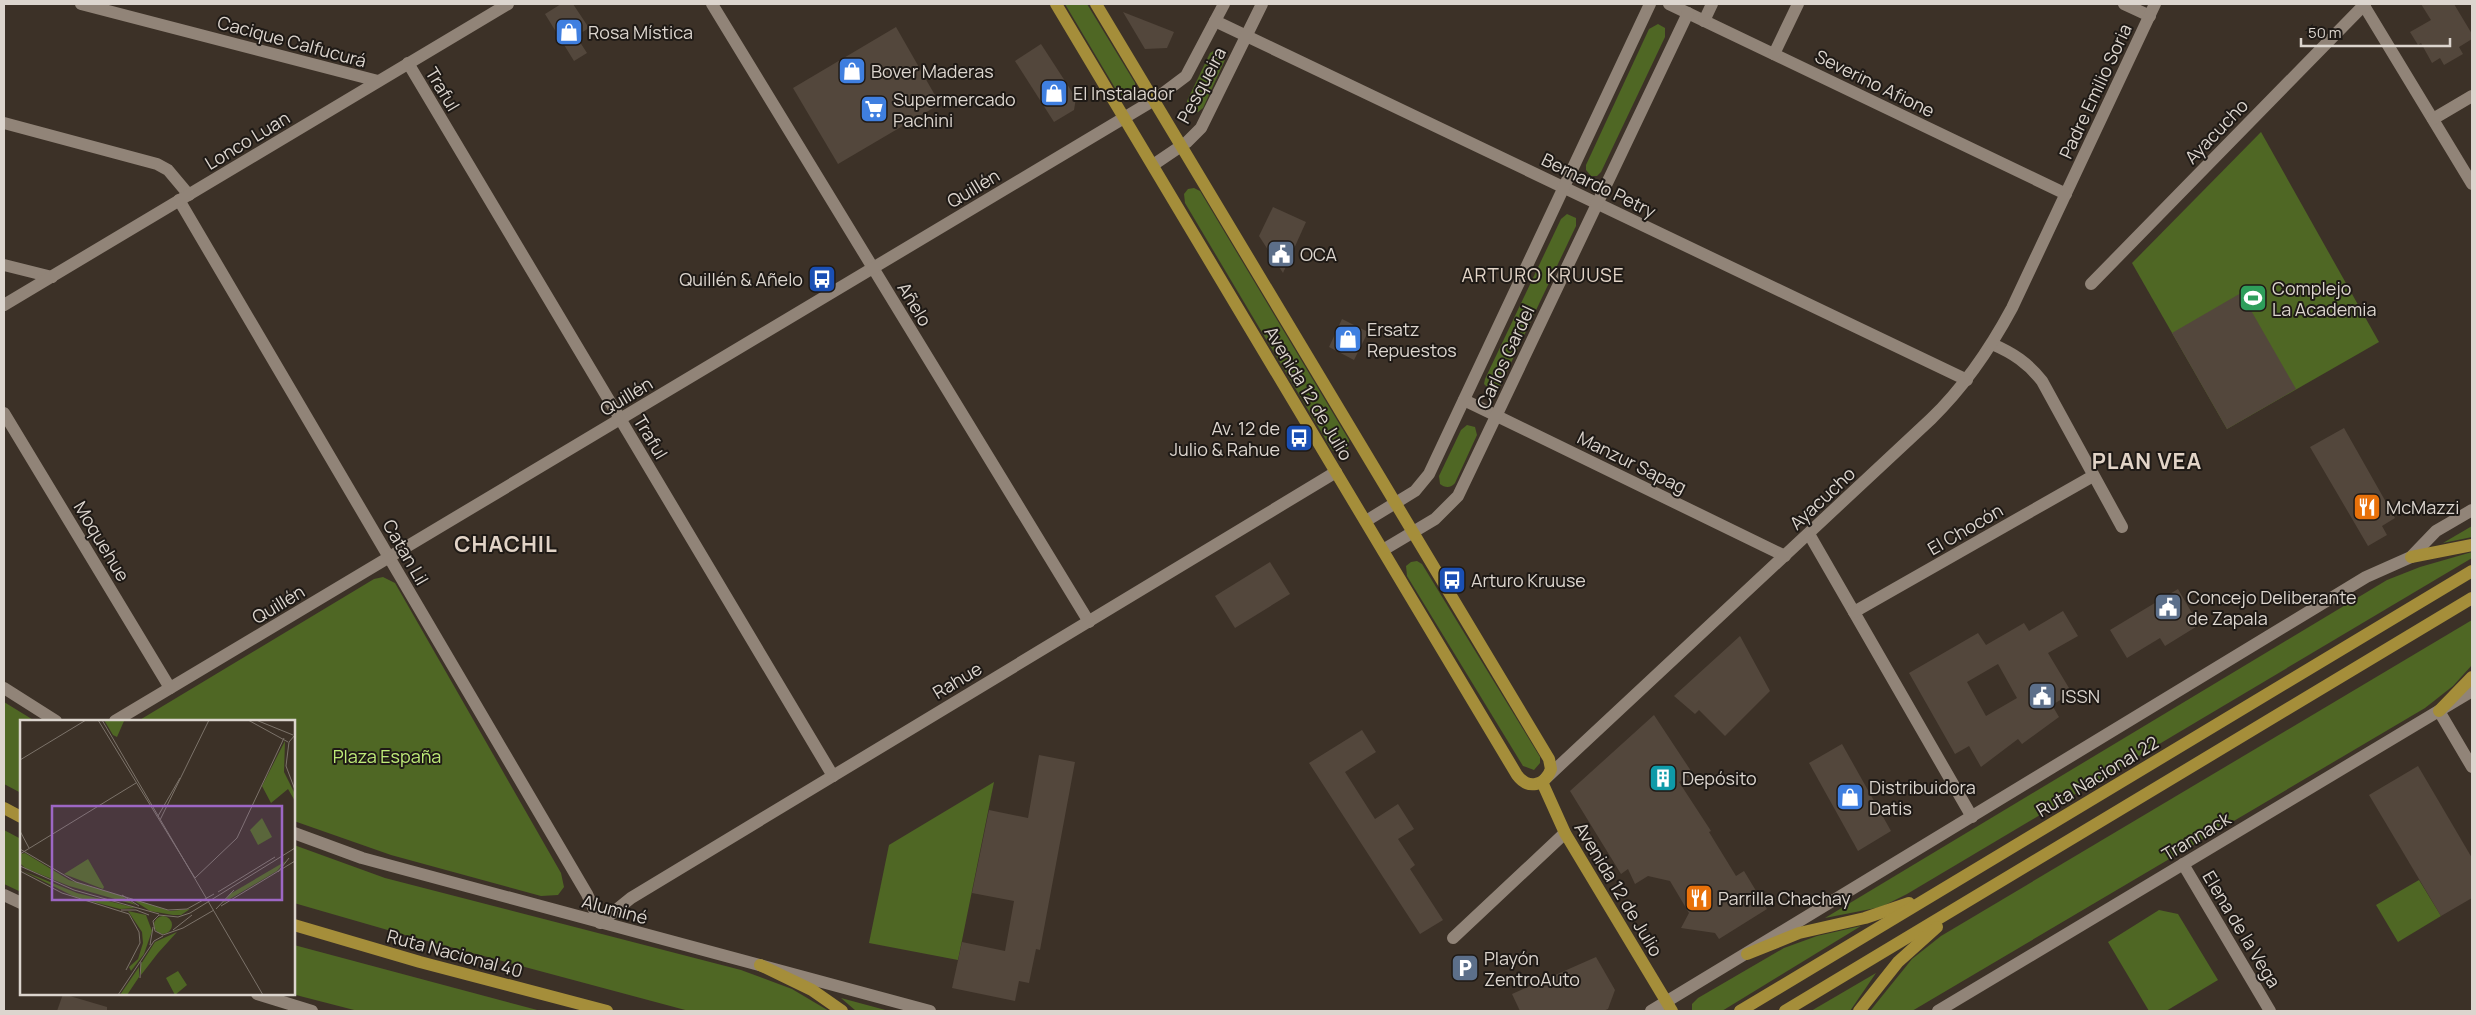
<svg xmlns="http://www.w3.org/2000/svg" width="2476" height="1015" font-family="Manrope,sans-serif">
	<style>
		.green { fill: #4f6724 }
		.building { fill: #53473c; fill-rule: evenodd }
		.lines { fill: none; stroke-linecap: round; stroke-linejoin: round }
		.minor { stroke: #918478; stroke-width: 12 }
		.major { stroke: #a58e3a; stroke-width: 12 }
		.labels { text-anchor: middle; dominant-baseline: central; stroke-width: 4; stroke-linejoin: round; paint-order: stroke }
		.poi-label { font-size: 18px; fill: #dcd5ce; stroke: #1f1a16; text-anchor: start }
		.street-label { font-size: 18px; fill: #dcd5ce; stroke: #1f1a16 }
		.park-label { font-size: 18px; fill: #bfeb79; stroke: #1f1a16 }
		.neighbourhood-label { font-size: 19px; letter-spacing: 1px; fill: #e2d4c7; stroke: #1f1a16 }
		.district-label { font-size: 22px; font-weight: bold; letter-spacing: 1px; fill: #e2d4c7; stroke: #1f1a16 }
		.inset-road { fill: none; stroke: #7c736a; stroke-width: 1 }
		.view { fill: #9d67c4; fill-opacity: 0.15; stroke: #9d67c4; stroke-width: 2.5 }
		.inset-edge { fill: none; stroke: #dcd5ce; stroke-width: 2.5 }
	</style>
	<rect width="100%" height="100%" fill="#3c3127"/>
	<!-- green -->
	<g class="green">
		<polygon points="1065,4 1087,4 1135,83 1135,90 1132,94 1123,96 1118,93"/>
		<polygon points="1658,24 1665,28 1665,37 1601,172 1597,176 1591,176 1586,170 1586,165 1649,29"/>
		<polygon points="1215,50 1222,52 1225,60 1203,108 1198,112 1192,112 1188,109 1187,101 1210,53"/>
		<polygon points="2261,132 2379,342 2227,429 2132,263"/>
		<path d="M1194,188L1200,191L1349,440L1348,449C1343,454 1338,455 1332,450L1185,203L1184,194L1188,189Z"/>
		<polygon points="1567,214 1576,218 1576,226 1500,386 1496,390 1490,390 1484,384 1485,379 1561,219"/>
		<path d="M1467,425L1475,427L1477,435L1455,483C1451,488 1445,488 1440,484L1439,476L1461,430Z"/>
		<polygon points="2472,526 2472,537 2443,543"/>
		<polygon points="2472,552 2472,558 1907,894 1881,907 1825,918 2387,580 2420,567"/>
		<polygon points="1417,561 1422,564 1540,757 1540,763 1534,770 1523,766 1407,576 1406,566 1411,562"/>
		<polygon points="383,577 395,583 561,873 564,887 558,895 541,896 391,855 294,821 294,721 138,721 374,579"/>
		<polygon points="2472,620 2472,665 2453,686 2425,708 1912,1011 1870,1011 1912,959 1941,936"/>
		<polygon points="4,702 35,721 21,721 21,793 4,784"/>
		<polygon points="994,782 958,960 869,943 889,845"/>
		<polygon points="4,830 21,839 21,892 4,884"/>
		<polygon points="294,845 385,878 741,970 792,989 829,1011 689,1011 405,935 294,903"/>
		<polygon points="2419,880 2441,916 2398,942 2376,905"/>
		<polygon points="2159,910 2178,914 2218,980 2166,1011 2149,1011 2108,942"/>
		<polygon points="1861,926 1722,1011 1692,1011 1692,1004 1698,998 1784,948 1817,936"/>
		<polygon points="294,945 541,1011 358,1011 292,994"/>
		<polygon points="1876,973 1850,1011 1811,1011"/>
		<polygon points="841,998 889,1011 856,1011"/>
	</g>
	<!-- building -->
	<g class="building">
		<polygon points="561,4 573,4 589,28 576,36 587,53 574,61 545,14"/>
		<polygon points="2421,4 2454,4 2472,34 2472,39 2459,47 2463,54 2444,65 2440,58 2432,63 2421,43 2418,45 2410,32 2431,20"/>
		<polygon points="1123,12 1174,32 1167,48 1145,49"/>
		<polygon points="896,27 940,104 838,164 793,88"/>
		<polygon points="1041,44 1076,98 1074,110 1054,122 1015,61"/>
		<polygon points="1273,207 1306,222 1283,273 1259,236"/>
		<polygon points="2241,293 2296,389 2227,429 2172,333"/>
		<polygon points="1342,319 1368,332 1354,360 1329,347"/>
		<polygon points="2344,428 2395,518 2382,526 2387,535 2368,546 2310,447"/>
		<polygon points="1270,562 1290,594 1235,628 1215,596"/>
		<polygon points="2178,589 2199,625 2165,646 2160,638 2127,658 2110,630"/>
		<path d="M2063,611L2078,636L2048,653L2072,693L2052,705L2059,717L2022,744L2018,739L1981,767L1969,746L1955,754L1909,673L1978,633L1986,645L2024,623L2029,631ZM1998,664L2017,698L1986,716L1967,682Z"/>
		<polygon points="1740,636 1770,691 1725,736 1699,710 1695,714 1674,696"/>
		<polygon points="1654,715 1693,774 1679,782 1711,831 1709,832 1736,876 1744,871 1767,909 1719,939 1715,933 1681,928 1689,913 1670,881 1648,876 1635,884 1628,869 1621,874 1570,791"/>
		<polygon points="1362,730 1376,752 1345,772 1375,819 1398,804 1414,829 1398,839 1415,865 1410,869 1443,920 1420,934 1309,763"/>
		<polygon points="1842,744 1891,831 1858,851 1809,763"/>
		<polygon points="1039,755 1075,762 1040,950 1036,949 1029,983 1019,981 1015,1001 952,988 962,942 1005,951 1014,901 972,893 989,810 1028,818"/>
		<polygon points="2418,766 2472,858 2472,898 2441,916 2369,795"/>
		<polygon points="1596,957 1615,990 1608,1009 1603,1011 1520,1011 1512,994"/>
		<polygon points="63,994 107,1007 107,1011 57,1011"/>
	</g>
	<g class="lines">
		<!-- minor -->
		<g class="minor">
			<polyline points="81,4 378,81"/>
			<polyline points="712,4 1089,622"/>
			<polyline points="1669,4 2066,194"/>
			<polyline points="2124,4 2150,16"/>
			<polyline points="2363,4 2472,184"/>
			<polyline points="1215,21 1967,380"/>
			<polyline points="1704,21 1712,4"/>
			<polyline points="1774,54 1798,4"/>
			<polyline points="408,63 833,776"/>
			<polyline points="2433,119 2472,96"/>
			<polyline points="4,123 157,164 168,170 189,195"/>
			<polyline points="1153,165 1187,142 1201,128 1262,4"/>
			<polyline points="179,200 587,894 600,923 631,898 1336,472"/>
			<polyline points="4,265 52,277"/>
			<polyline points="2091,284 2365,4"/>
			<polyline points="4,305 508,4"/>
			<path d="M1992,344C2013,353 2028,363 2042,381L2122,527"/>
			<polyline points="1464,400 1785,556"/>
			<polyline points="4,413 170,688"/>
			<polyline points="1366,521 1415,491 1429,474 1650,4"/>
			<polyline points="1809,534 1972,817"/>
			<polyline points="1383,550 1435,519 1458,496 1688,13"/>
			<polyline points="1854,612 2093,476"/>
			<polyline points="4,688 56,721"/>
			<polyline points="2439,711 2472,767"/>
			<polyline points="115,721 1154,100 1186,76 1224,4"/>
			<path d="M1545,779L1931,419C1965,386 1990,349 2012,308L2155,4"/>
			<polyline points="294,833 362,858 930,1011"/>
			<polyline points="2183,864 2270,1011"/>
			<polyline points="4,895 21,903"/>
			<polyline points="1453,938 1565,833"/>
			<polyline points="257,994 312,1011"/>
			<polyline points="1651,1011 2366,577 2411,557 2436,531 2472,510"/>
			<polyline points="1938,1011 2472,691"/>
		</g>
		<!-- major -->
		<g class="major">
			<path d="M1056,4L1517,775C1528,790 1545,786 1551,769L1549,759L1096,4"/>
			<polyline points="2411,557 2472,545"/>
			<polyline points="2439,711 2472,677"/>
			<polyline points="1542,782 1565,833 1672,1011"/>
			<polyline points="4,808 21,817"/>
			<polyline points="294,925 420,962 607,1011"/>
			<polyline points="1747,954 1799,933 1865,918 1909,903"/>
			<polyline points="760,965 812,990 842,1011"/>
			<polyline points="1740,1011 2472,571"/>
			<polyline points="1785,1011 2472,598"/>
			<polyline points="1859,1011 1898,962 1937,927"/>
		</g>
	</g>
	<!-- icons -->
	<defs>
		<g id="shop-square" transform="scale(1.4375)"><rect x="-9" y="-9" width="18" height="18" rx="4" fill="#3f7fe0" stroke="#1f1a16"/><path d="M-5-2.5h2.3a2.7 3.5 0 0 1 5.4 0H5L5.5 6h-11ZM-1.5-2.5h3a1.5 2.3 0 0 0-3 0Z" fill="#fff"/></g>
		<g id="supermarket-square" transform="scale(1.4375)"><rect x="-9" y="-9" width="18" height="18" rx="4" fill="#3f7fe0" stroke="#1f1a16"/><path d="M-6-5.5h2.5l.6 2H6L4.5 2H-2.5L-4.4-4H-6ZM-1.5 3.2a1.3 1.3 0 1 0 .1 0ZM3 3.2a1.3 1.3 0 1 0 .1 0Z" fill="#fff"/></g>
		<g id="civic-square" transform="scale(1.4375)"><rect x="-9" y="-9" width="18" height="18" rx="4" fill="#5c6f8a" stroke="#1f1a16"/><path d="M-.6-6.5H3V-4.5H.6V-3L4-1V1h2V6H-6V1h2V-1L-.6-3ZM-1.2 2.5V6h2.4V2.5Z" fill="#fff"/></g>
		<g id="bus-square" transform="scale(1.4375)"><rect x="-9" y="-9" width="18" height="18" rx="4" fill="#1a4fb4" stroke="#1f1a16"/><path d="M-5-6H5V4H4V6H2V4H-2V6H-4V4H-5ZM-3.5-4V0h7V-4ZM-3.5 1.2v1.5H-2V1.2ZM2 1.2v1.5H3.5V1.2Z" fill="#fff"/></g>
		<g id="stadium-square" transform="scale(1.4375)"><rect x="-9" y="-9" width="18" height="18" rx="4" fill="#2e9e5b" stroke="#1f1a16"/><path d="M0-5a6.5 5 0 1 0 0 10a6.5 5 0 1 0 0-10ZM-3.5-1.8h7v3.6h-7Z" fill="#fff"/></g>
		<g id="restaurant-square" transform="scale(1.4375)"><rect x="-9" y="-9" width="18" height="18" rx="4" fill="#e8710a" stroke="#1f1a16"/><path d="M-5-6h1v4h1v-4h1v4h1v-4h1v5L-1.5 .5V6h-2V.5L-5-1ZM5-6V6H3V1.5H1.5Q1.5-4 5-6Z" fill="#fff"/></g>
		<g id="building-square" transform="scale(1.4375)"><rect x="-9" y="-9" width="18" height="18" rx="4" fill="#0f9aa8" stroke="#1f1a16"/><path d="M-4-6H4V6H1V3H-1V6H-4ZM-2.5-4.3h1.7v1.8h-1.7ZM.8-4.3h1.7v1.8H.8ZM-2.5-1h1.7V.8h-1.7ZM.8-1h1.7V.8H.8Z" fill="#fff"/></g>
		<g id="parking-square" transform="scale(1.4375)"><rect x="-9" y="-9" width="18" height="18" rx="4" fill="#5c6f8a" stroke="#1f1a16"/><path d="M-3.5-5.5H1a3.5 3.5 0 0 1 0 7H-1V5.5H-3.5ZM-1-3.4V-.6H.8a1.4 1.4 0 0 0 0-2.8Z" fill="#fff"/></g>
	</defs>
	<g fill-rule="evenodd">
		<use href="#shop-square" x="569" y="32"/>
		<use href="#shop-square" x="852" y="71"/>
		<use href="#shop-square" x="1054" y="93"/>
		<use href="#supermarket-square" x="874" y="109"/>
		<use href="#civic-square" x="1281" y="254"/>
		<use href="#bus-square" x="822" y="279"/>
		<use href="#stadium-square" x="2253" y="298"/>
		<use href="#shop-square" x="1348" y="339"/>
		<use href="#bus-square" x="1299" y="438"/>
		<use href="#restaurant-square" x="2367" y="507"/>
		<use href="#bus-square" x="1452" y="580"/>
		<use href="#civic-square" x="2168" y="607"/>
		<use href="#civic-square" x="2042" y="696"/>
		<use href="#building-square" x="1663" y="778"/>
		<use href="#shop-square" x="1850" y="797"/>
		<use href="#restaurant-square" x="1699" y="898"/>
		<use href="#parking-square" x="1465" y="968"/>
	</g>
	<g class="labels">
		<!-- poi labels -->
		<g class="poi-label">
			<text x="588" y="32">Rosa Mística</text>
			<text x="871" y="71">Bover Maderas</text>
			<text x="1073" y="93">El Instalador</text>
			<text x="893" y="99">Supermercado<tspan x="893" dy="21">Pachini</tspan></text>
			<text x="1300" y="254">OCA</text>
			<text x="803" y="279" text-anchor="end">Quillén &amp; Añelo</text>
			<text x="2272" y="288">Complejo<tspan x="2272" dy="21">La Academia</tspan></text>
			<text x="1367" y="329">Ersatz<tspan x="1367" dy="21">Repuestos</tspan></text>
			<text x="1280" y="428" text-anchor="end">Av. 12 de<tspan x="1280" dy="21">Julio &amp; Rahue</tspan></text>
			<text x="2386" y="507">McMazzi</text>
			<text x="1471" y="580">Arturo Kruuse</text>
			<text x="2187" y="597">Concejo Deliberante<tspan x="2187" dy="21">de Zapala</tspan></text>
			<text x="2061" y="696">ISSN</text>
			<text x="1682" y="778">Depósito</text>
			<text x="1869" y="787">Distribuidora<tspan x="1869" dy="21">Datis</tspan></text>
			<text x="1718" y="898">Parrilla Chachay</text>
			<text x="1484" y="958">Playón<tspan x="1484" dy="21">ZentroAuto</tspan></text>
		</g>
		<!-- street labels -->
		<g class="street-label">
			<text transform="translate(292 41) rotate(15)">Cacique Calfucurá</text>
			<text transform="translate(1875 83) rotate(26)">Severino Afione</text>
			<text transform="translate(1201 85) rotate(-62)">Pesqueira</text>
			<text transform="translate(443 89) rotate(59)">Traful</text>
			<text transform="translate(2095 91) rotate(-65)">Padre Emilio Soria</text>
			<text transform="translate(2216 131) rotate(-46)">Ayacucho</text>
			<text transform="translate(247 140) rotate(-31)">Lonco Luan</text>
			<text transform="translate(1599 185) rotate(26)">Bernardo Petry</text>
			<text transform="translate(973 188) rotate(-31)">Quillén</text>
			<text transform="translate(915 304) rotate(59)">Añelo</text>
			<text transform="translate(1505 357) rotate(-65)">Carlos Gardel</text>
			<text transform="translate(1309 393) rotate(59)">Avenida 12 de Julio</text>
			<text transform="translate(626 396) rotate(-31)">Quillén</text>
			<text transform="translate(651 437) rotate(59)">Traful</text>
			<text transform="translate(1632 462) rotate(26)">Manzur Sapag</text>
			<text transform="translate(1822 498) rotate(-43)">Ayacucho</text>
			<text transform="translate(1965 529) rotate(-30)">El Chocón</text>
			<text transform="translate(102 541) rotate(59)">Moquehue</text>
			<text transform="translate(406 552) rotate(60)">Catan Lil</text>
			<text transform="translate(278 604) rotate(-31)">Quillén</text>
			<text transform="translate(957 680) rotate(-31)">Rahue</text>
			<text transform="translate(2097 776) rotate(-31)">Ruta Nacional 22</text>
			<text transform="translate(2196 836) rotate(-31)">Trannack</text>
			<text transform="translate(1619 889) rotate(59)">Avenida 12 de Julio</text>
			<text transform="translate(615 909) rotate(15)">Aluminé</text>
			<text transform="translate(2242 929) rotate(59)">Elena de la Vega</text>
			<text transform="translate(455 953) rotate(15)">Ruta Nacional 40</text>
		</g>
		<!-- park labels -->
		<g class="park-label">
			<text x="387" y="756">Plaza España</text>
		</g>
		<!-- neighbourhood labels -->
		<g class="neighbourhood-label">
			<text x="1543" y="275">ARTURO KRUUSE</text>
		</g>
		<!-- district labels -->
		<g class="district-label">
			<text x="2147" y="461">PLAN VEA</text>
			<text x="506" y="544">CHACHIL</text>
		</g>
	</g>
	<!-- overview -->
	<g transform="translate(20 720)">
		<rect width="275" height="275" fill="#3c3127"/>
		<path d="M84,0L104,1L97,17L93,15ZM265,21L264,52L275,74V81L268,69L251,83L242,66ZM242,98L252,117L238,125L230,110ZM5,133L49,160L102,176L116,185L49,166L5,148L0,143V134ZM68,139L84,167L83,169L44,154ZM266,141L257,151L203,183L210,174ZM3,151L57,173L116,188L100,189L55,177ZM110,178L150,191L170,189L161,195H153L130,191ZM108,191L126,195L132,211L124,234L111,251L109,247L118,239L123,223L122,212ZM134 205a9 9 0 1 1 18 0a9 9 0 1 1-18 0ZM157,212L138,233L121,255V244L135,222ZM119,247V257L107,275H100ZM158,251L167,265L155,275L146,258Z" fill="#4f6724"/>
		<path class="inset-road" d="M78,0L175,158M82,0L243,275M228,0L268,22M236,0L273,15M275,15L269,22L266,46L275,70M0,40L66,0M138,96L160,58M140,100L189,0M0,111L9,128M0,129L56,162L148,190L167,189L194,174M0,134L116,63M0,146L54,170L139,194M0,151L42,173L109,194L119,212L120,223L106,250M258,152L269,138M175,158L217,118L264,18M198,172L255,137M102,175L119,186M201,186L275,141M196,189L214,170M101,190H116L129,195M163,208L194,190M163,208L143,215L135,211L133,201L139,195L158,197L170,193L275,128M153,210L172,195M130,225L133,207M120,258L121,242M98,275L134,221L143,216"/>
		<path class="view" d="M32,86H262V180H32Z"/>
		<rect width="275" height="275" class="inset-edge"/>
	</g>
	<!-- border -->
	<rect width="2476" height="1015" fill="none" stroke="#dcd5ce" stroke-width="10"/>
	<!-- scale -->
	<path d="M2301 38v8h149v-8" fill="none" stroke="#dcd5ce" stroke-width="2.5"/>
	<text x="2308" y="38" font-size="15" fill="#dcd5ce" stroke="#1f1a16" stroke-width="4" paint-order="stroke">50 m</text>
</svg>
